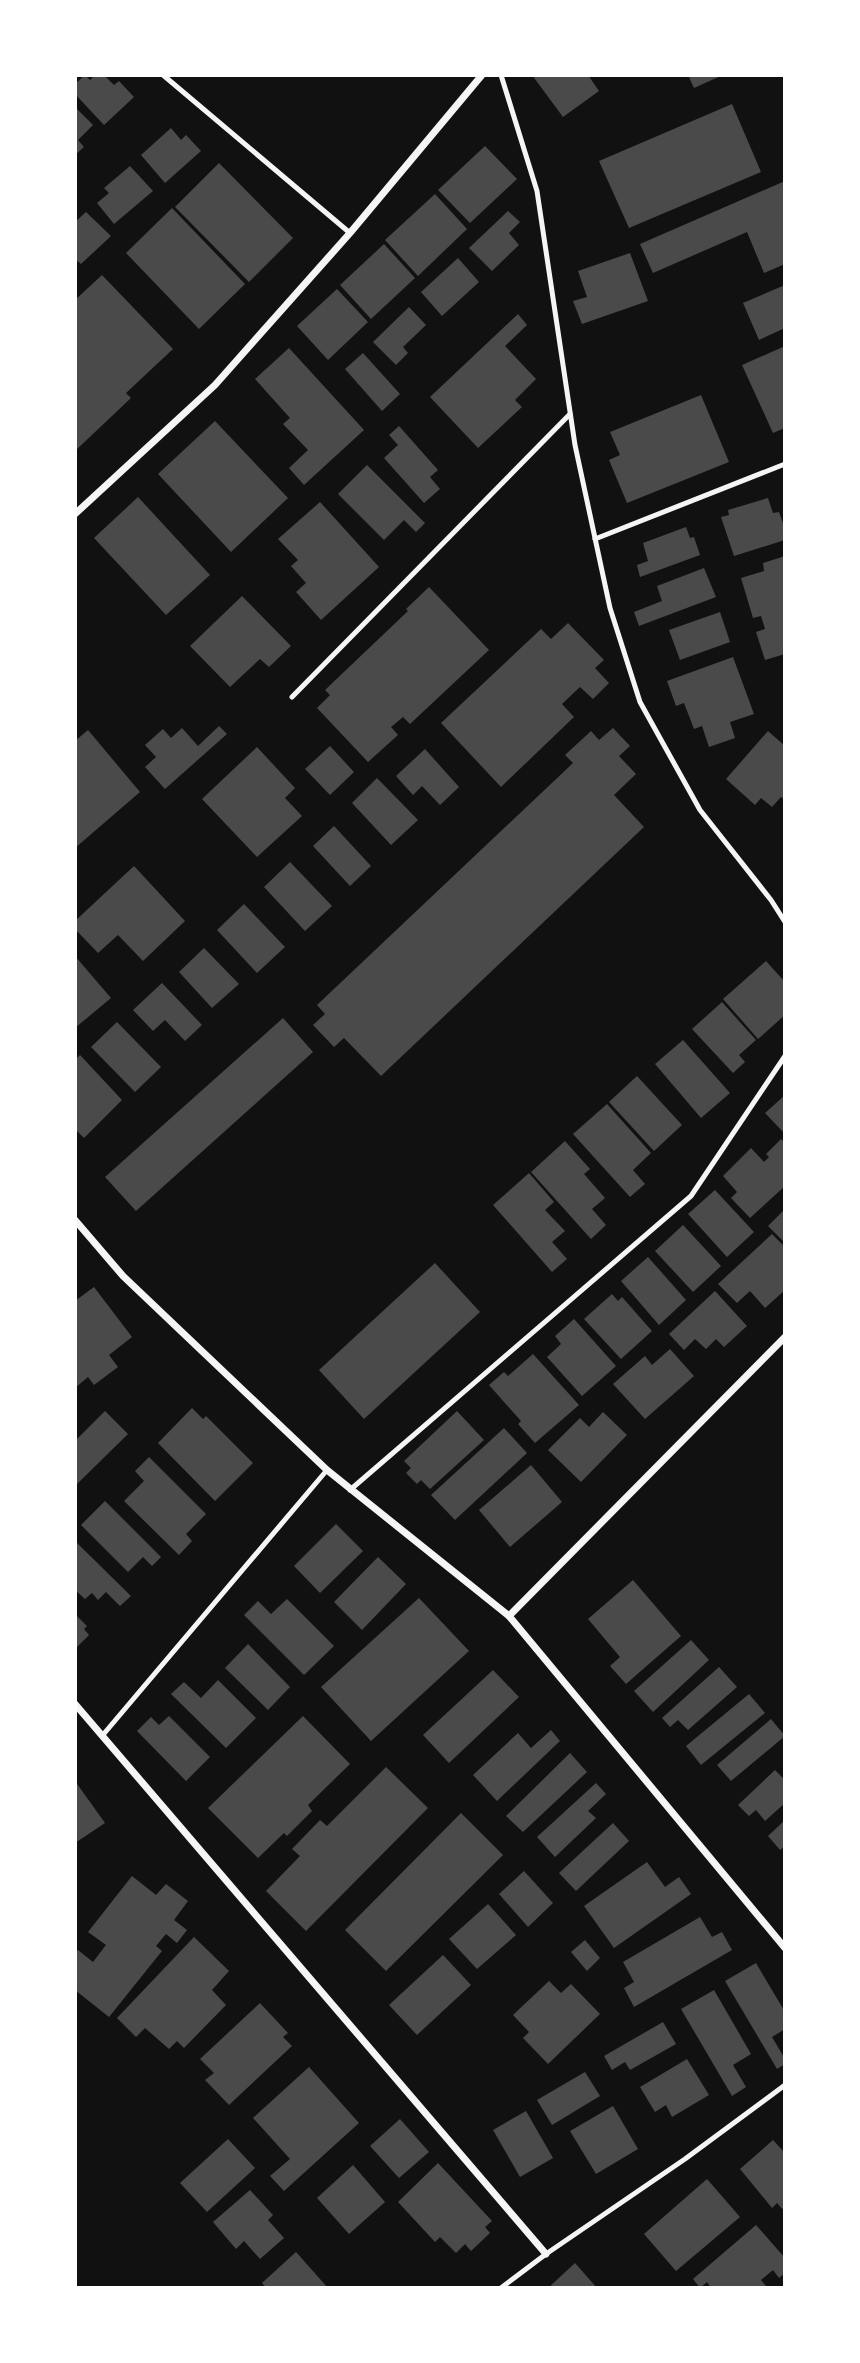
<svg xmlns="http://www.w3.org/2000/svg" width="860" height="2363" font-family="'Roboto Serif',serif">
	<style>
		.building { fill: #4a4a4a }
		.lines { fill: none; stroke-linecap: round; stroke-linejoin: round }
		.service { stroke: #f5f5f5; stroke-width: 5 }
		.minor { stroke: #f5f5f5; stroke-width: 7 }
	</style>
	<rect width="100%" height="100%" fill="#111"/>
	<!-- building -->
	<g class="building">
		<polygon points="85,75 90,80 95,75 104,75 114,85 119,81 134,97 104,125 75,94 75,84"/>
		<polygon points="532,75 588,75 599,91 563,117"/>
		<polygon points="688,75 723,75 694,88"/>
		<polygon points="732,104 761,172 629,228 599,161"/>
		<polygon points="75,107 93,125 78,140 84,147 75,155"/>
		<polygon points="171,128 181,140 186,135 201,151 165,183 141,155"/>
		<polygon points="485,146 517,179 470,223 438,190"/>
		<polygon points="219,163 293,238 249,282 175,207"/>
		<polygon points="130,166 153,191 114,224 97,203 109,193 104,188"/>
		<polygon points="785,181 785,264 764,273 747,232 653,273 640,244"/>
		<polygon points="435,194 467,229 418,276 385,240"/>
		<polygon points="172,208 245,284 199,329 126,253"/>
		<polygon points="508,211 520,222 509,233 519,245 492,271 469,248"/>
		<polygon points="86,212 111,236 81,264 75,259 75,222"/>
		<polygon points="384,244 415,278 371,319 340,285"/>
		<polygon points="630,253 648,301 582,324 573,301 587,297 578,271"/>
		<polygon points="458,258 479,282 442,316 421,292"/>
		<polygon points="102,275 173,349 126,393 131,398 75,451 75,300"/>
		<polygon points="785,285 785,328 759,340 743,303"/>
		<polygon points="337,289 368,322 328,360 297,326"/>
		<polygon points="409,307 426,325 403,347 408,353 396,365 373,342"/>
		<polygon points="518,314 527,325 505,346 536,379 515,400 522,407 478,448 430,397"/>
		<polygon points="785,346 785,428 773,433 742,365"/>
		<polygon points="289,348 364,430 304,485 289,468 308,450 283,424 290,418 255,379"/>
		<polygon points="363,353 400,394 382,411 345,369"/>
		<polygon points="701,395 729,462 627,503 609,460 620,455 610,432"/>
		<polygon points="215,421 288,498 231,552 158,474"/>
		<polygon points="399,426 438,470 430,477 440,489 424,503 384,458 398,445 389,435"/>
		<polygon points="367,465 425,523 416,532 404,520 384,540 338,494"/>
		<polygon points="138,497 210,575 166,615 94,538"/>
		<polygon points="768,498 773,513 779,512 785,529 785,540 734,556 721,517 729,515 728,510"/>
		<polygon points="320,502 379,567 321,620 296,592 306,583 291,566 298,560 278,539"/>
		<polygon points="686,527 690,538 694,537 700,555 640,577 637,565 648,561 643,543"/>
		<polygon points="785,556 785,654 765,660 756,632 765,629 761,616 753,618 741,578 764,571 763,563"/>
		<polygon points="704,568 716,597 639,626 634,612 662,601 657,586"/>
		<polygon points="429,587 489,650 410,724 403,717 391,727 398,735 368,762 317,708 330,695 325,690 408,611 406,609"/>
		<polygon points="242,596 291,646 269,667 260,659 230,687 190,646"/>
		<polygon points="720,612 730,642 680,660 669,630"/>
		<polygon points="568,623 604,660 595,668 609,683 593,699 580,687 562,704 574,717 501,787 441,723 541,629 551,639"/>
		<polygon points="733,657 754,714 730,722 735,738 709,747 702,726 694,729 684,703 676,706 667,681"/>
		<polygon points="219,726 227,734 165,789 145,767 156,757 145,745 163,729 171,738 182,728 198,746"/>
		<polygon points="613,728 630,746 619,756 636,774 614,795 644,827 381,1076 344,1038 334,1047 313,1025 325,1014 317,1005 573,763 565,755 591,731 599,740"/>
		<polygon points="88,730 140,792 75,848 75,741"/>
		<polygon points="768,731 785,746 785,800 781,797 772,807 761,798 755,805 726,779"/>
		<polygon points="330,746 354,772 330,795 305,769"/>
		<polygon points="257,747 295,788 285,798 302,816 257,857 202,799"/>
		<polygon points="425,749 459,787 440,805 422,786 413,795 396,776"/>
		<polygon points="377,778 418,820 391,845 352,803"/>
		<polygon points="334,826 371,866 350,886 313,846"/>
		<polygon points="290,862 332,906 305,931 264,887"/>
		<polygon points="134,866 185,921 143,961 118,935 98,953 75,929 75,921"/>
		<polygon points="244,904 285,947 257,973 217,930"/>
		<polygon points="204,948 239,984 212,1008 179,972"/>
		<polygon points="75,956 111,998 75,1028"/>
		<polygon points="766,961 785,982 785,1015 758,1039 723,999"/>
		<polygon points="162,983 202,1025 185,1041 165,1020 153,1031 133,1010"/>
		<polygon points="722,1002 756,1040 739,1055 745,1062 733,1073 692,1029"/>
		<polygon points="283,1018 313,1052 136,1211 105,1177"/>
		<polygon points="117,1022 161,1067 135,1092 91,1047"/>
		<polygon points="683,1040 730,1093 701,1118 655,1064"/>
		<polygon points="80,1055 122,1100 84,1138 75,1129 75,1060"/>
		<polygon points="637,1076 682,1125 654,1151 609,1102"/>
		<polygon points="785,1095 785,1134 765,1113"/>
		<polygon points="607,1104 651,1153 633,1170 645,1184 630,1197 573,1134"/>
		<polygon points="781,1139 785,1143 785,1186 750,1218 731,1198 737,1192 723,1176 751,1148 764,1162 769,1157 766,1154"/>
		<polygon points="565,1141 590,1169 584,1174 605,1198 592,1209 606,1225 591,1239 531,1172"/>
		<polygon points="529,1173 554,1202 545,1210 565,1231 552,1242 567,1259 552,1272 493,1205"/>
		<polygon points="715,1190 754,1232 727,1257 688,1214"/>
		<polygon points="785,1209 785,1243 768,1226"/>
		<polygon points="683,1225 721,1266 693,1292 655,1251"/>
		<polygon points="772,1234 785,1247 785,1290 765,1308 750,1291 737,1303 718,1284"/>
		<polygon points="648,1257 686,1300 659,1325 621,1281"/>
		<polygon points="435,1263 480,1312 364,1419 319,1370"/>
		<polygon points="94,1287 132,1337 109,1355 118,1367 94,1385 88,1377 75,1388 75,1301"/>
		<polygon points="715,1291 747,1326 724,1347 716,1339 706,1349 695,1339 684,1350 669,1334"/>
		<polygon points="612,1294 618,1301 622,1297 652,1331 621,1359 584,1319"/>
		<polygon points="574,1319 616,1366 582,1396 547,1357 561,1344 555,1336"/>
		<polygon points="670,1349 694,1376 645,1419 613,1384 645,1356 652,1365"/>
		<polygon points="533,1354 579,1405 535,1443 518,1424 521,1421 489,1385 504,1372 508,1376"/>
		<polygon points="192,1408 203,1419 206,1416 253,1463 215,1501 158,1443"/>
		<polygon points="105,1411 128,1434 75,1486 75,1441"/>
		<polygon points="457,1411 484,1440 430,1489 421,1480 417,1484 406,1473 411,1468 404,1461"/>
		<polygon points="603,1412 627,1435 581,1482 548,1450 580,1418 589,1427"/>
		<polygon points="504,1428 527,1453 455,1520 431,1495"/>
		<polygon points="149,1457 206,1514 186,1534 192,1541 179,1555 124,1501 144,1481 135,1471"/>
		<polygon points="531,1465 562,1502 510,1547 479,1510"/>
		<polygon points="105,1501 161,1557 152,1566 143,1557 128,1572 81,1525"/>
		<polygon points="336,1524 363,1551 320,1593 294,1566"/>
		<polygon points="75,1541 131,1596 120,1606 106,1592 98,1600 92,1593 85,1599 75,1590"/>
		<polygon points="378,1557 406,1584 362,1630 334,1602"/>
		<polygon points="633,1580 681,1636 626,1684 610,1666 620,1657 588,1619"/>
		<polygon points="419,1598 469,1651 371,1741 321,1687"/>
		<polygon points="287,1599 334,1646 304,1675 244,1615 258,1601 271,1614"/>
		<polygon points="75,1614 87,1626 84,1629 89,1635 75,1649"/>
		<polygon points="691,1640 709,1660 653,1712 634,1691"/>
		<polygon points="248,1644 290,1687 268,1710 225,1668"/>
		<polygon points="719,1667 737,1687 688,1730 678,1720 670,1727 662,1718"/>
		<polygon points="493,1670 519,1697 449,1763 423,1735"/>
		<polygon points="218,1680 256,1718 226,1748 171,1694 184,1682 201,1698"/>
		<polygon points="749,1694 765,1713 701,1765 686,1746"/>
		<polygon points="169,1716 210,1757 186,1781 137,1731 151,1717 159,1725"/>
		<polygon points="303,1716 350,1764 308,1805 312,1811 287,1836 284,1833 258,1858 208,1808"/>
		<polygon points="771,1719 785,1736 731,1781 717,1765"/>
		<polygon points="551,1730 560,1741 497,1801 473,1775 518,1733 531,1748"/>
		<polygon points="570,1753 587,1772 523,1832 506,1816"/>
		<polygon points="386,1767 428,1808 306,1931 266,1891 300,1856 292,1849 320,1820 327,1826"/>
		<polygon points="775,1770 785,1780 785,1803 765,1821 756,1810 749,1816 738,1805"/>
		<polygon points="75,1781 105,1823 75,1843"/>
		<polygon points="596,1783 606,1794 588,1811 596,1818 555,1857 537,1837"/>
		<polygon points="461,1813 503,1855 386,1971 345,1930"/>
		<polygon points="785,1820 785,1846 780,1850 768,1836"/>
		<polygon points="613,1823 629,1841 576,1891 559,1873"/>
		<polygon points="647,1862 665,1887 679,1877 691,1894 614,1948 584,1906"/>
		<polygon points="524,1871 553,1903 528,1927 499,1894"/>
		<polygon points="132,1876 156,1895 166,1884 188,1901 174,1920 187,1930 177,1943 166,1934 156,1946 162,1951 109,2017 75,1990 75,1953 78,1950 93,1962 106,1945 88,1932"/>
		<polygon points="488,1904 516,1935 477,1969 449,1939"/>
		<polygon points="700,1917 712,1937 722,1932 732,1950 634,2007 624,1988 634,1982 623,1962"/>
		<polygon points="194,1937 229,1971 212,1990 226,2005 184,2048 177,2041 169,2049 145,2028 136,2037 117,2018"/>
		<polygon points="585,1940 600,1958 587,1971 571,1952"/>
		<polygon points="443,1955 471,1985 417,2035 389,2005"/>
		<polygon points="756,1963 785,2012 785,2029 772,2037 785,2059 785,2064 777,2069 725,1981"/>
		<polygon points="549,1981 561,1993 571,1984 600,2014 548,2064 523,2038 529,2032 513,2015"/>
		<polygon points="714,1990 751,2054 733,2065 746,2087 732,2096 681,2009"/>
		<polygon points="260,2003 288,2033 283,2037 292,2046 229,2105 205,2080 214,2073 200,2059"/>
		<polygon points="663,2022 676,2044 630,2070 625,2062 612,2070 604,2056"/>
		<polygon points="687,2059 709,2095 672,2117 666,2105 655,2112 640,2087"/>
		<polygon points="309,2067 359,2123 284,2191 270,2176 290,2159 253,2118"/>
		<polygon points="585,2072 600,2096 552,2125 537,2100"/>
		<polygon points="613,2106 638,2149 596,2174 570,2131"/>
		<polygon points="526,2111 553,2158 520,2177 493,2130"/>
		<polygon points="400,2119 429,2152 399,2178 370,2146"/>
		<polygon points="228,2139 255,2168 207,2212 180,2183"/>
		<polygon points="773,2140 785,2153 785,2212 777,2203 772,2208 740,2169"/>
		<polygon points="438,2163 492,2221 485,2227 490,2233 471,2251 465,2244 456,2253 440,2237 435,2242 398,2202"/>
		<polygon points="353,2165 385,2202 349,2234 317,2198"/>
		<polygon points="707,2179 740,2217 676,2271 644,2234"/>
		<polygon points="250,2190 273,2215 268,2220 284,2238 260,2259 244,2241 236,2249 213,2222"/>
		<polygon points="756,2225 785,2258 785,2273 779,2278 773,2270 761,2280 766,2286 763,2288 711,2288 707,2282 700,2288 693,2279"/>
		<polygon points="296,2252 328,2288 266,2288 262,2283"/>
		<polygon points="575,2263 597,2288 548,2288"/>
	</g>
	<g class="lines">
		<!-- service -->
		<g class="service">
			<polyline points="163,75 350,233"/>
			<polyline points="501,75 537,191 575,445 610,608 640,702 700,810 771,900 785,922"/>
			<polyline points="595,539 785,464"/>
			<polyline points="292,697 570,414"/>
			<polyline points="350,1490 691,1196 785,1056"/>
			<polyline points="102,1736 327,1470"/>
			<polyline points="501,2288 546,2254 685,2159 785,2085"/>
		</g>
		<!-- minor -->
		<g class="minor">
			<polyline points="75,514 215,385 350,233 482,75"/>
			<polyline points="75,1220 123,1276 327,1470 509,1616 785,1948"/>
			<polyline points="509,1616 785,1337"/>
			<polyline points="75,1704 546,2254"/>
		</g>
	</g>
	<!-- border -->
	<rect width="860" height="2363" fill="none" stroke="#ffffff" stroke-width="154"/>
</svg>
